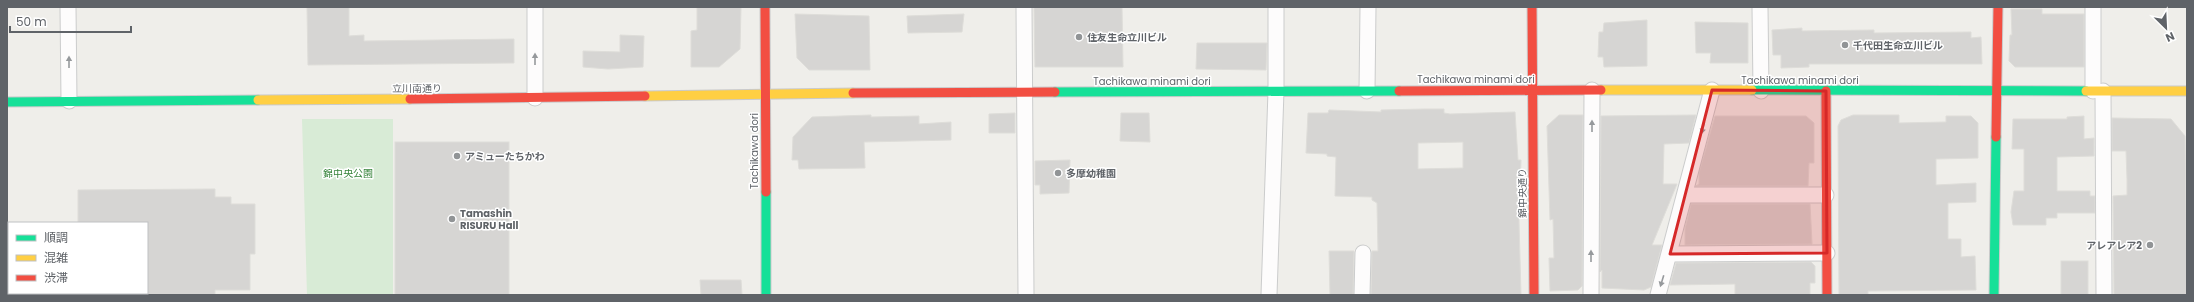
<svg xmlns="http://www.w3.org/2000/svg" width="2194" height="302" font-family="Poppins,'Noto Sans JP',sans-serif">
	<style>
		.green { fill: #d8ebd6 }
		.building { fill: #d6d5d3; stroke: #deddd9; fill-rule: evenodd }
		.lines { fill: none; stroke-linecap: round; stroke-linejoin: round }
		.street-casing { stroke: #cbcccc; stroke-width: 17 }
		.fast-casing { stroke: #cacacb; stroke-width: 11 }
		.slow-casing { stroke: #cacacb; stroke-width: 11 }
		.jam-casing { stroke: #cacacb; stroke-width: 11 }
		.street { stroke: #fdfcfc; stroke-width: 15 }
		.fast { stroke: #16e098; stroke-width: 9 }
		.slow { stroke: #ffcf43; stroke-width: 9 }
		.jam { stroke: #f24e42; stroke-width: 9 }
		.oneway { fill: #96999c }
		.marked { fill: #d62828; fill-opacity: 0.2; stroke: #d62828; stroke-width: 3; stroke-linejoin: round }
		.poi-dot { fill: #919496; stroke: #fff; stroke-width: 1.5 }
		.labels { text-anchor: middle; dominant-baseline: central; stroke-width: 3; stroke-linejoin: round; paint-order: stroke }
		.poi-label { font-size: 10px; font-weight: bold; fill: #5f6368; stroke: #fff; text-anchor: start }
		.street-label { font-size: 10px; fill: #5f6368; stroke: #fff }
		.park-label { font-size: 10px; fill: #348238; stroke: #fff }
	</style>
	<rect width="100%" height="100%" fill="#efeeea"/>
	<!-- green -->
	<polygon class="green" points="302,119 393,119 393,295 307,295"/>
	<!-- building -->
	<g class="building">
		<polygon points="307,7 349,7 349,36 364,35 364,41 514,39 514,63 308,65"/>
		<polygon points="697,7 741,7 740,49 719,67 691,67 691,31 697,30"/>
		<polygon points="1034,7 1122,7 1123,67 1035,67"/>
		<polygon points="2011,9 2042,9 2042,14 2084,14 2084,67 2015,67 2009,61 2010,35 2012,35"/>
		<polygon points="795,14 869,16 870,70 809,70 797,58"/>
		<polygon points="964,14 962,32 908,33 907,16"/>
		<polygon points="1647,20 1647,66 1604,67 1603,57 1598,57 1599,32 1603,32 1604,23"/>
		<polygon points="1695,22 1748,23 1748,63 1710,63 1711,53 1696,53"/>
		<polygon points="1802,28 1802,31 1874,30 1874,33 1971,32 1971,38 1981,37 1982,64 1809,64 1809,67 1781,68 1781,55 1773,55 1772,30"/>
		<polygon points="620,35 644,36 643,67 608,69 583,67 583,51 620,52"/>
		<polygon points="1197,43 1267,43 1266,70 1196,69"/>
		<path d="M1425,109H1444V113L1450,114L1515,112L1518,160H1521L1519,221L1521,295H1371L1372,251H1378L1377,203L1372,200V197L1335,196L1336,157L1327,156V154L1306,153L1308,113H1328L1329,110L1381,112V110ZM1463,142V168L1418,169V143Z"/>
		<polygon points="1015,113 1015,133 989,133 989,114"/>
		<polygon points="1121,113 1149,113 1150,142 1120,141"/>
		<polygon points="871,115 871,117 919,116 919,124 951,122 951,140 864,142 865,168 799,169 798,160 792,160 793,137 812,117"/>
		<polygon points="1559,115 1583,115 1582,286 1578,290 1550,291 1549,258 1554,258 1553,219 1550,220 1547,126"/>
		<polygon points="1696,115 1689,143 1664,144 1663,184 1677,184 1652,245 1662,245 1651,287 1644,290 1602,288 1602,270 1600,272 1601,116"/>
		<polygon points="1853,115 1899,115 1899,123 1946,122 1946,116 1971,116 1978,123 1978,158 1936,159 1936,185 1976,183 1976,202 1948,203 1948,239 1961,239 1961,257 1975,256 1976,290 1868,291 1868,295 1839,295 1838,126 1841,120"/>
		<polygon points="1715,116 1806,116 1814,123 1814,163 1809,163 1808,186 1696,186 1699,184 1699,173"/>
		<polygon points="2084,116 2084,139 2094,138 2094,156 2057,157 2057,191 2090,191 2090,196 2095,196 2095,213 2057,213 2057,218 2046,218 2046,225 2013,225 2011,212 2014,191 2024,191 2024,149 2012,149 2013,119 2067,119 2067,117"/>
		<polygon points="2112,118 2171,119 2185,136 2187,295 2114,295 2113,196 2127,195 2127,179 2126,151 2112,151"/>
		<rect x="395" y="142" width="114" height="153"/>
		<polygon points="1070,160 1069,193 1040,194 1040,185 1035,185 1035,161"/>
		<polygon points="215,189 215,197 231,197 231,204 255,204 255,254 250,254 250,290 215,290 215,295 147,295 147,223 78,223 78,190"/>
		<polygon points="1691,204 1810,204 1812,244 1685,245 1685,229"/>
		<polygon points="1329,251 1354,251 1353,295 1330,295"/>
		<rect x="2061" y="261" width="27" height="34"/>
		<polygon points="1811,262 1815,266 1815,283 1810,283 1810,295 1735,295 1735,284 1670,285 1676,263"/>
		<polygon points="700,280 741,280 742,295 701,295"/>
	</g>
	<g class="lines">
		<!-- street casing -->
		<g class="street-casing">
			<g id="street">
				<polyline points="68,7 69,101"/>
				<polyline points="535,7 535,98"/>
				<polyline points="1024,7 1026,295"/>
				<polyline points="1760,7 1761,91"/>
				<polyline points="2093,7 2093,91"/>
				<polyline points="1367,91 1368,7"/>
				<polyline points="2103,91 2104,295"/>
				<polyline points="1686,195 1826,195"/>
				<polyline points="1670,254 1827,253"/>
				<polyline points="1269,295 1276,91 1276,7"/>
				<polyline points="1362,295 1363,253"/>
				<polyline points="1591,295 1592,90"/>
				<polyline points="1658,295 1712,90"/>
			</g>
		</g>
		<!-- fast casing -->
		<g class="fast-casing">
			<g id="fast">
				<polyline points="1752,90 2086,91"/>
				<polyline points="1055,92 1399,91"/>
				<polyline points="7,102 258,100"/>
				<polyline points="766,192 766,295"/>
				<polyline points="1994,295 1996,137"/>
			</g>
		</g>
		<!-- slow casing -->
		<g class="slow-casing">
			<g id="slow">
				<polyline points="1601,90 1752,90"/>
				<polyline points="2086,91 2187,91"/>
				<polyline points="645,96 853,93"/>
				<polyline points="258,100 410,99"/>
			</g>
		</g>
		<!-- jam casing -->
		<g class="jam-casing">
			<g id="jam">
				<polyline points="765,7 766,192"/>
				<polyline points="1532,7 1534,295"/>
				<polyline points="1399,91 1601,90"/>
				<polyline points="1826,91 1827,295"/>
				<polyline points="853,93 1055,92"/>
				<polyline points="410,99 645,96"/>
				<polyline points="1996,137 1998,7"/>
			</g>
		</g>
		<!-- street -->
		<use href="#street" class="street"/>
		<!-- fast -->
		<use href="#fast" class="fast"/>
		<!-- slow -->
		<use href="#slow" class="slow"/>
		<!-- jam -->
		<use href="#jam" class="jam"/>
	</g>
	<!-- one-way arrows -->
	<defs><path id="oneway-solid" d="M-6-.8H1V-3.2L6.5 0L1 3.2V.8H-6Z"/></defs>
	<g class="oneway">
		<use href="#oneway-solid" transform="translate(535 59) rotate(-90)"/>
		<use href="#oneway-solid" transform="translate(69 62) rotate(-90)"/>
		<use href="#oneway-solid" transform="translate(1592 126) rotate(-90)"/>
		<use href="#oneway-solid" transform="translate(1703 128) rotate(104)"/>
		<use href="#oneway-solid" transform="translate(1591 256) rotate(-90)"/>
		<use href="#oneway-solid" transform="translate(1662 281) rotate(107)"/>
	</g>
	<!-- marked area -->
	<path class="marked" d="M1712,90L1826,91L1827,253L1670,254Z"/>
	<!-- markers -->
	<g class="poi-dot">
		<circle cx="1079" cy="37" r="4"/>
		<circle cx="1845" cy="45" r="4"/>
		<circle cx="457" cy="156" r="4"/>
		<circle cx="1058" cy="173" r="4"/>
		<circle cx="452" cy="219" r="4"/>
		<circle cx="2150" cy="245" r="4"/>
	</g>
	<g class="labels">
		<!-- poi labels -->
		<g class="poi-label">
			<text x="1087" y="37">住友生命立川ビル</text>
			<text x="1853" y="45">千代田生命立川ビル</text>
			<text x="465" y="156">アミューたちかわ</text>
			<text x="1066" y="173">多摩幼稚園</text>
			<text x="460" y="213">Tamashin<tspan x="460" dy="12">RISURU Hall</tspan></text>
			<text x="2142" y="245" text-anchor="end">アレアレア2</text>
		</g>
		<!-- street labels -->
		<g class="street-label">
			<text x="1476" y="79">Tachikawa minami dori</text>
			<text x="1800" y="80">Tachikawa minami dori</text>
			<text x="1152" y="81">Tachikawa minami dori</text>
			<text x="417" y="88">立川南通り</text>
			<text transform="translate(754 151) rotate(-90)">Tachikawa dori</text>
			<text transform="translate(1522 193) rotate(-90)">錦中央通り</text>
		</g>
		<!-- park labels -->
		<g class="park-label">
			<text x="348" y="173">錦中央公園</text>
		</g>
	</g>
	<!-- border -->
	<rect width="2194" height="302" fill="none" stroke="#5f6368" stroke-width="16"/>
	<!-- legend -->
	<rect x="8" y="222" width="140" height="72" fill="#ffffff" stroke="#bfc1c3"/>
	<rect x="16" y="235" width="20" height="6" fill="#16e098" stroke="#bfc1c3"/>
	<text x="44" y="242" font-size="12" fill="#5f6368">順調</text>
	<rect x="16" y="255" width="20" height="6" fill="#ffcf43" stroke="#bfc1c3"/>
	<text x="44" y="262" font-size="12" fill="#5f6368">混雑</text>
	<rect x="16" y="275" width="20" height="6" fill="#f24e42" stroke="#bfc1c3"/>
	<text x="44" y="282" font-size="12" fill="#5f6368">渋滞</text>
	<!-- north arrow -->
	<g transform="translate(2166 28) rotate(156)" stroke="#ffffff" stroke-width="3" paint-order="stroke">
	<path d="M0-3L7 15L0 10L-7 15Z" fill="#5f6368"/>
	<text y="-6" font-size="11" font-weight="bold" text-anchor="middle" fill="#5f6368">N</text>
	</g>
	<!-- scale -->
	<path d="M10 26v6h121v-6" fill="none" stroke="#5f6368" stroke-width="2"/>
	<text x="16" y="26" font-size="12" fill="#5f6368" stroke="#ffffff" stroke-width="3" paint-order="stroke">50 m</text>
</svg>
